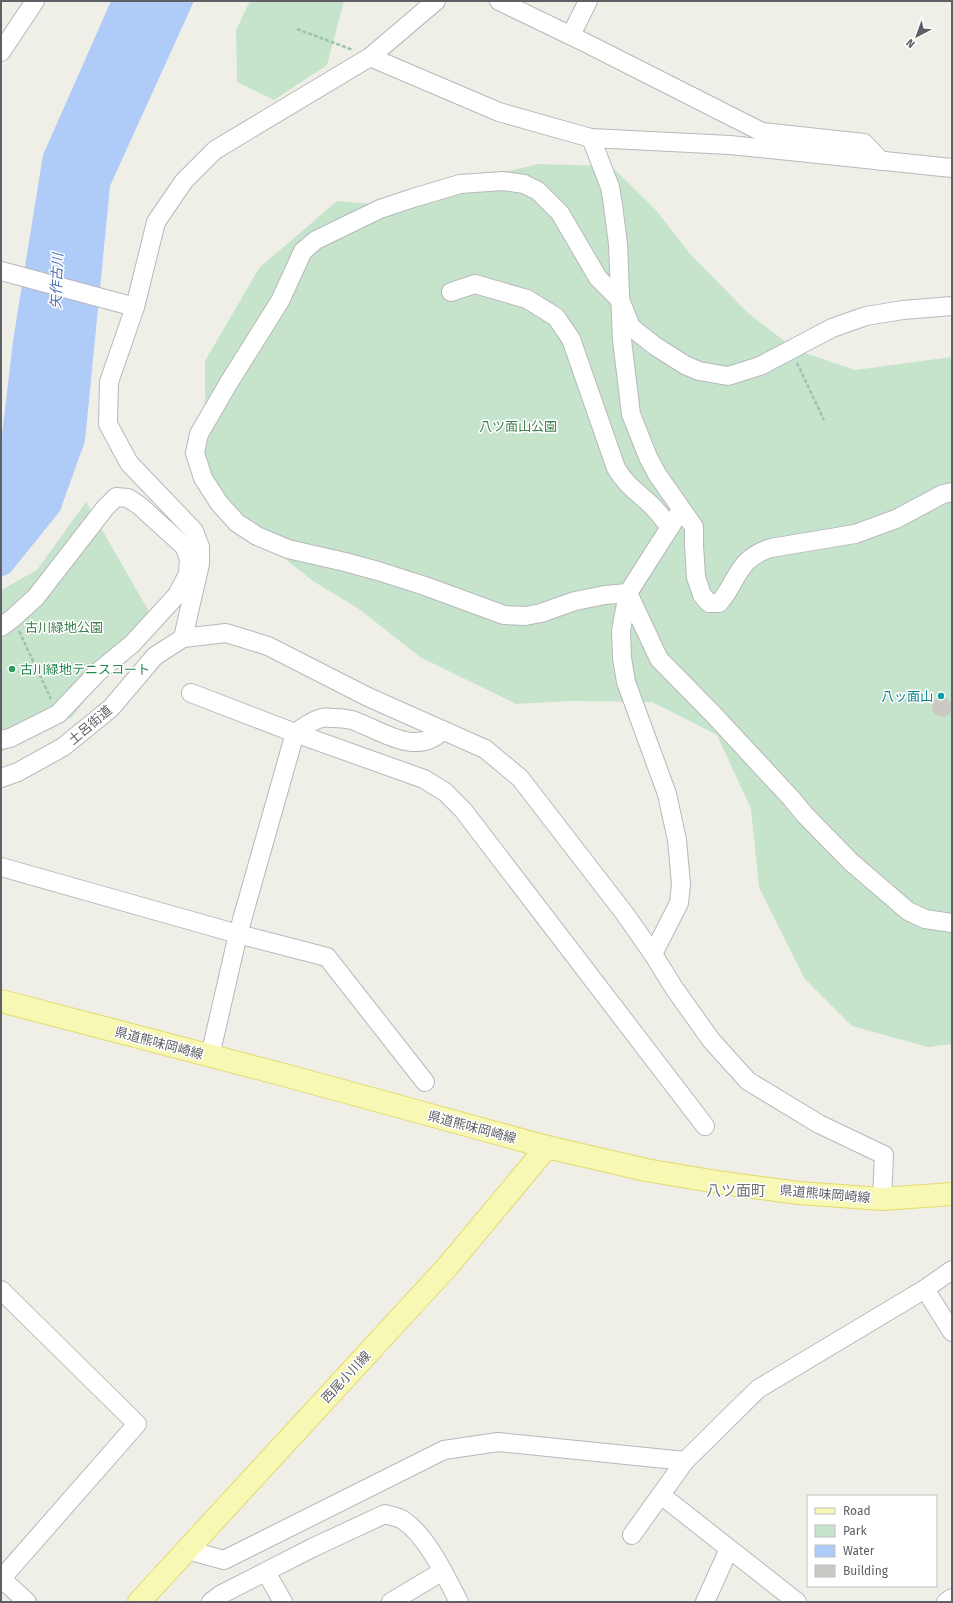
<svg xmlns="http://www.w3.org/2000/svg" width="953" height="1603" font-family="'Fira Sans','Noto Sans JP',sans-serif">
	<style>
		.green { fill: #c6e4cc }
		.water { fill: #afcbf7 }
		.building { fill: #cbc9c4; stroke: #d3d2c6 }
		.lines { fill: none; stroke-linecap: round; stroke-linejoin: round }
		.minor-casing { stroke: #b7b8bc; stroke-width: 20 }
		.major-casing { stroke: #e5d96b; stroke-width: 24 }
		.path { stroke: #9fc2af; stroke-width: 2.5; stroke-dasharray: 4 2; stroke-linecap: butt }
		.minor { stroke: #fff; stroke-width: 18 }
		.major { stroke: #f7f8b4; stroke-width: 22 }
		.leisure-dot { fill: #2e9e5b; stroke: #fff; stroke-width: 1.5 }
		.culture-dot { fill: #0f9aa8; stroke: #fff; stroke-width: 1.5 }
		.labels { text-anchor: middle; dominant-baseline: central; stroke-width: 3; stroke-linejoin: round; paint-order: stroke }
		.park-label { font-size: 13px; fill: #3d7f4c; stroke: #fff }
		.leisure-label { font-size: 13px; fill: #27864d; stroke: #fff; text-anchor: start }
		.culture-label { font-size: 13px; fill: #0d838f; stroke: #fff; text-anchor: end }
		.street-label { font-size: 13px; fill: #5f6066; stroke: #fff }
		.water-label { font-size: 14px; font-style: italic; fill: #5372ba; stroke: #fff }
		.quarter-label { font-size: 15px; fill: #707278; stroke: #fff }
	</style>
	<rect width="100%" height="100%" fill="#efefe7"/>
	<!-- green -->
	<g class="green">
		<polygon points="250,1 344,1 327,65 274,100 237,82 236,30"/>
		<polygon points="539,164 611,166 656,210 690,254 748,313 796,350 855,370 952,357 952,1044 928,1047 852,1026 804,978 759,887 751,809 717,735 652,702 572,701 516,704 420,657 359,609 313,581 256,536 205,476 205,361 259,268 337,201 374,204 446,185"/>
		<polygon points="86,502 151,615 72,717 1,752 1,590 37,570"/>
	</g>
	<!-- water -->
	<polygon class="water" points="111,1 194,1 110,186 85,441 60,511 10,573 1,577 1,443 13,341 43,155"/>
	<!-- building -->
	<circle class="building" cx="942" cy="707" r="10"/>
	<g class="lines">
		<!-- minor casing -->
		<g class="minor-casing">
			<g id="minor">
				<polyline points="436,1 370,57 215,150 184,181 156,222 135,307 109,382 108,424 129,463 194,531 200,547 200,564 183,638 226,633 268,646 368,697 485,749 520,778 625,914 653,954 674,988 711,1040 748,1081 819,1124 884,1155 882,1199"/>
				<polyline points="499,1 584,42 762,132 864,143 881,161"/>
				<polyline points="571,35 588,1"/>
				<polyline points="1,52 35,1"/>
				<polyline points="370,57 499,112 591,138 730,145 952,168"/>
				<path d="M591,138L610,187L613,205L618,244L622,340L631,414L648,457L657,474L694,527V545L696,577L702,595L709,603H719C739,580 736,559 771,548L855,534L896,519L943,494L952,492"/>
				<polyline points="1,271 135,307"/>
				<path d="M451,292L475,284L527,299L556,317L571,339L616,468C626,485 635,490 649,503C657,510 663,519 670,527"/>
				<polyline points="628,593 605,595 575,601 541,613 525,616 504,615 425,586 378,571 345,562 288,549 257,536 237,523 219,503 203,478 195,453 199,434 228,384 280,301 303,251 316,240 380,209 413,198 460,184 503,181 524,184 538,191 560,213 598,278 620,300 631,327 655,346 685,365 699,371 728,376 760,366 832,328 866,316 903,310 952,306"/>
				<polyline points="628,593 659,659 713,714 791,798 805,815 851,862 908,911 925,919 952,923"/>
				<polyline points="1,627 13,618 36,597 105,508 116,497 128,498 140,506 185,547 197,547"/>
				<polyline points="191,693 295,733 424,779 445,792 463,810 705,1126"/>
				<polyline points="1,740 10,738 58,714 98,672 132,644 177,595 188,574 189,560 185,547"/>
				<polyline points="1,778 18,772 63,747 111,708 155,656 183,638"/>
				<polyline points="1,867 238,934 327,957 425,1082"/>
				<polyline points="653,954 679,903 681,884 677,840 667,794 626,682 622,658 621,631 628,593 681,510"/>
				<path d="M210,1056L238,934L295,733C303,728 312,720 322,718C325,717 330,718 334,718C340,718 347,719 352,720C381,730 416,758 443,730"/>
				<polyline points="925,1289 952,1332"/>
				<polyline points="1,1290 137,1424 2,1578"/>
				<polyline points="661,1495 797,1602"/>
				<polyline points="632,1535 685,1461 758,1389 925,1289 952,1270"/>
				<polyline points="187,1550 224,1560 444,1450 498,1442 685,1461"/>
				<polyline points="266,1572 283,1602"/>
				<polyline points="1,1578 27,1602"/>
				<path d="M211,1602L220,1595L312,1548L385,1514C391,1516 398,1517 403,1520C427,1536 446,1577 459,1602"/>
				<polyline points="391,1602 443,1571"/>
				<polyline points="705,1602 729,1549"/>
				<polyline points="946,1602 952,1598"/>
			</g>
		</g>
		<!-- major casing -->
		<g class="major-casing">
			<g id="major">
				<polyline points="1,1001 288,1076 547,1147 646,1170 723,1183 799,1193 882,1199 952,1194"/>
				<polyline points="139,1602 448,1266 547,1147"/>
			</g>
		</g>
		<!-- path -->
		<g class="path">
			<polyline points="297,29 353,50"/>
			<polyline points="797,363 824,420"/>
			<polyline points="19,631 51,699"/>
		</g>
		<!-- minor -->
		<use href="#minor" class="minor"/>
		<!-- major -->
		<use href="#major" class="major"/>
	</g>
	<!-- markers -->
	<circle class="leisure-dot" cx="12" cy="669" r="4"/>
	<circle class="culture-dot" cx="941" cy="696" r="4"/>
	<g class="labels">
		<!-- park labels -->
		<g class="park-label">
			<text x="518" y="426">八ツ面山公園</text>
			<text x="64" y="627">古川緑地公園</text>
		</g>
		<!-- leisure labels -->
		<g class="leisure-label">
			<text x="20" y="669">古川緑地テニスコート</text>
		</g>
		<!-- culture labels -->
		<g class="culture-label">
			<text x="933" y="696">八ッ面山</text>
		</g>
		<!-- street labels -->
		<g class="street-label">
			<text transform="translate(90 725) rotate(-40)">土呂街道</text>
			<text transform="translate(159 1043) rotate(15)">県道熊味岡崎線</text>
			<text transform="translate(472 1127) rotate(15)">県道熊味岡崎線</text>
			<text transform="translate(825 1194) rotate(5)">県道熊味岡崎線</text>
			<text transform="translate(346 1377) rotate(-47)">西尾小川線</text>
		</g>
		<!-- water labels -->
		<g class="water-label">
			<text transform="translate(57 281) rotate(-88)">矢作古川</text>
		</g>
		<!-- quarter labels -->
		<g class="quarter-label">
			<text x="736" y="1191">八ツ面町</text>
		</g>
	</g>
	<!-- border -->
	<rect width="953" height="1603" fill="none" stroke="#5f6066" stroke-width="4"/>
	<!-- legend -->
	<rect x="807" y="1495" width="130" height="92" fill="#ffffff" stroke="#bfbfc2"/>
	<rect x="815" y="1508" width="20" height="6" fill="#f7f8b4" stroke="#bfbfc2"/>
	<text x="843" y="1515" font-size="12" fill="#5f6066">Road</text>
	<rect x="815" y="1525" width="20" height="12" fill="#c6e4cc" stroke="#bfbfc2"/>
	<text x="843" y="1535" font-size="12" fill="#5f6066">Park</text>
	<rect x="815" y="1545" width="20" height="12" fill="#afcbf7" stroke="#bfbfc2"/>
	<text x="843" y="1555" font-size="12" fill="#5f6066">Water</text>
	<rect x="815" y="1565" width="20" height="12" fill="#cbc9c4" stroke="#bfbfc2"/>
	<text x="843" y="1575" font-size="12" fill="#5f6066">Building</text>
	<!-- north arrow -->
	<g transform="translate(917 36) rotate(221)" stroke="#ffffff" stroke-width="3" paint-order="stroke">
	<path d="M0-3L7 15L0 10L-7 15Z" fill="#5f6066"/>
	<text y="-6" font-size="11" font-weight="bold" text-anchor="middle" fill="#5f6066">N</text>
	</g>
</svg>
